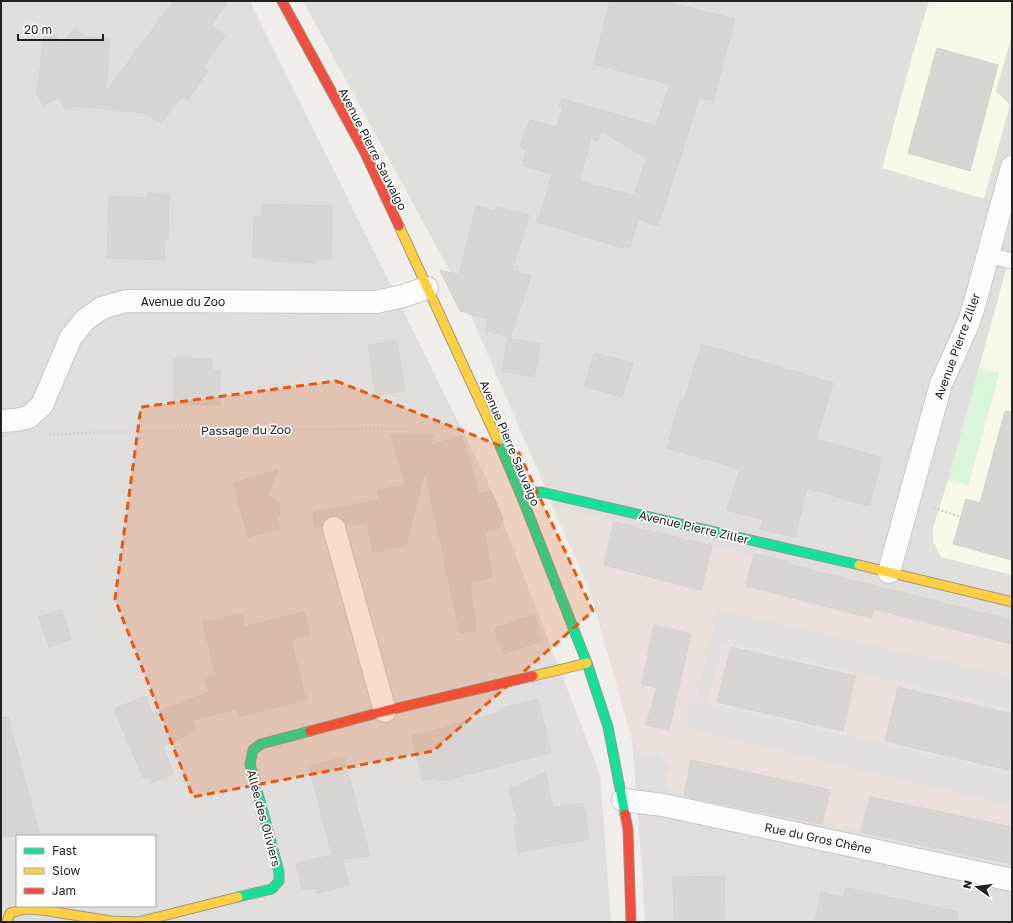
<svg xmlns="http://www.w3.org/2000/svg" width="1013" height="923" font-family="'Golos Text',sans-serif">
	<style>
		.residential { fill: #dfdedc; fill-rule: evenodd }
		.education { fill: #f8f7e8 }
		.military { fill: #eae0db }
		.park { fill: #daf5da }
		.parking { fill: #e0dfde; fill-rule: evenodd }
		.building { fill: #d7d4d2; stroke: #d3d0cc; fill-rule: evenodd }
		.lines { fill: none; stroke-linecap: round; stroke-linejoin: round }
		.lane-casing { stroke: #c9c8c7; stroke-width: 17 }
		.street-casing { stroke: #c9c8c7; stroke-width: 24 }
		.fast-casing { stroke: #999a82; stroke-width: 11 }
		.slow-casing { stroke: #999a82; stroke-width: 11 }
		.jam-casing { stroke: #999a82; stroke-width: 11 }
		.path { stroke: #dccecd; stroke-width: 2.5; stroke-dasharray: 2 2; stroke-linecap: butt }
		.lane { stroke: #fdfcfc; stroke-width: 15 }
		.street { stroke: #fdfcfc; stroke-width: 22 }
		.fast { stroke: #16e098; stroke-width: 9 }
		.slow { stroke: #ffcf43; stroke-width: 9 }
		.jam { stroke: #f24e42; stroke-width: 9 }
		.marked { fill: #e8590c; fill-opacity: 0.2; stroke: #e8590c; stroke-width: 3; stroke-dasharray: 8 5; stroke-linejoin: round }
		.labels { text-anchor: middle; dominant-baseline: central; stroke-width: 3.5; stroke-linejoin: round; paint-order: stroke }
		.street-label { font-size: 12px; fill: #222; stroke: #fff }
	</style>
	<rect width="100%" height="100%" fill="#f0eeeb"/>
	<!-- residential -->
	<g class="residential">
		<path d="M1,1H250L486,478L600,774L611,922H1ZM17,836H155V906H17Z"/>
		<polygon points="303,1 1012,1 1012,922 645,922 642,869 632,740 591,594 460,290"/>
	</g>
	<!-- education -->
	<g class="education">
		<polygon points="929,1 1012,1 1012,35 996,91 1010,105 984,198 973,196 882,168 911,60"/>
		<polygon points="1012,248 1012,575 941,557 933,542 933,528 948,480 968,485 999,373 979,368"/>
	</g>
	<!-- military -->
	<polygon class="military" points="561,508 1012,619 1012,864 684,796 670,790 665,781 666,772 671,768 658,751 651,755 645,755 639,751 632,740 591,594 555,512"/>
	<!-- park -->
	<polygon class="park" points="979,368 999,372 968,485 948,480"/>
	<!-- parking -->
	<g class="parking">
		<path d="M757,9L911,60L882,168L973,196L922,380L657,308L705,121L726,127ZM774,209L844,229L827,287L757,267Z"/>
		<polygon points="718,610 1012,677 1012,709 722,641 708,700 696,698"/>
		<polygon points="693,700 1012,774 1012,806 686,728"/>
	</g>
	<!-- building -->
	<g class="building">
		<polygon points="174,1 227,3 211,25 225,36 203,67 208,71 187,100 181,97 161,123 145,113 75,106 66,110 59,98 43,105 37,93 45,29 63,42 74,29 83,36 110,39 105,93"/>
		<path d="M610,1H662L735,19L713,101L699,98L658,226L638,219L630,247L625,245L623,248L538,222L552,174L522,165L527,150L520,147L530,120L557,127L563,108L559,106L562,99L656,126L670,84L594,64ZM601,131L646,158L634,196L579,181L591,138L598,141Z"/>
		<polygon points="937,48 998,65 970,171 908,153"/>
		<polygon points="148,193 169,194 168,239 165,240 164,260 107,258 109,196 147,198"/>
		<polygon points="263,204 332,206 331,259 317,259 316,263 272,261 272,258 253,257 254,216 261,216"/>
		<polygon points="476,206 495,211 496,207 529,215 512,270 531,276 510,337 485,331 488,319 460,311 440,270 459,275"/>
		<polygon points="508,338 540,344 534,377 502,371"/>
		<polygon points="397,341 405,391 376,395 368,345"/>
		<polygon points="702,344 833,383 816,439 882,458 869,506 807,488 795,537 760,529 763,520 727,510 740,469 667,448 680,400 684,401"/>
		<polygon points="595,353 633,363 622,397 585,386"/>
		<polygon points="174,358 211,359 212,370 220,370 220,405 174,404"/>
		<polygon points="1005,411 1012,412 1012,560 953,544 966,499 980,503"/>
		<polygon points="390,434 434,434 431,445 462,436 479,494 491,491 503,518 499,528 485,531 492,577 470,582 476,630 460,633 425,471 406,546 373,552 367,523 346,525 342,519 337,516 330,516 325,520 322,527 315,527 313,512 379,500 378,490 406,485"/>
		<polygon points="278,470 268,495 278,501 280,512 277,517 280,529 248,537 233,483"/>
		<polygon points="614,522 712,546 701,590 604,565"/>
		<polygon points="754,554 789,562 788,564 1012,620 1012,644 874,609 871,618 746,586"/>
		<polygon points="62,610 71,639 49,647 39,617"/>
		<polygon points="304,612 310,635 291,639 306,700 238,717 236,709 192,720 196,731 163,746 173,774 151,783 149,777 143,778 114,709 146,696 152,714 209,692 204,678 215,675 203,622 242,614 244,627"/>
		<polygon points="534,615 542,641 503,654 494,628"/>
		<polygon points="654,625 691,634 669,730 646,725 657,688 642,684"/>
		<polygon points="731,647 855,676 843,731 717,702"/>
		<polygon points="898,687 1012,714 1012,758 1009,770 885,741"/>
		<polygon points="538,699 551,752 447,780 437,780 437,778 422,781 412,736 501,712 500,709"/>
		<polygon points="8,717 40,836 1,836 1,718"/>
		<polygon points="344,757 370,856 342,859 349,885 318,893 316,888 303,890 296,864 332,855 309,766"/>
		<polygon points="691,760 830,790 822,824 684,796"/>
		<polygon points="545,772 553,808 583,803 589,839 518,852 514,826 519,825 509,790"/>
		<polygon points="870,797 1012,827 1012,864 861,832"/>
		<polygon points="724,876 725,922 674,922 673,877"/>
		<polygon points="846,888 958,912 957,922 815,922 821,892 844,898"/>
	</g>
	<g class="lines">
		<!-- lane casing -->
		<g class="lane-casing">
			<polyline id="lane" points="988,255 1012,261"/>
		</g>
		<!-- street casing -->
		<g class="street-casing">
			<g id="street">
				<polyline points="1,421 16,420 29,417 42,405 71,337 86,319 102,308 126,301 376,302 403,296 427,288"/>
				<polyline points="334,528 385,711"/>
				<polyline points="889,572 941,384 968,324 974,306 1012,167"/>
				<polyline points="623,800 663,805 1012,880"/>
			</g>
		</g>
		<!-- fast casing -->
		<g class="fast-casing">
			<g id="fast">
				<polyline points="498,441 521,495 587,663 608,727 625,814"/>
				<polyline points="521,495 541,492 859,565"/>
				<polyline points="238,897 272,889 279,881 279,872 250,764 253,750 261,744 310,731"/>
			</g>
		</g>
		<!-- slow casing -->
		<g class="slow-casing">
			<g id="slow">
				<polyline points="399,226 498,441"/>
				<polyline points="859,565 1012,602"/>
				<polyline points="533,676 587,663"/>
				<polyline points="7,922 10,913 25,909 42,910 111,921 138,922 238,897"/>
			</g>
		</g>
		<!-- jam casing -->
		<g class="jam-casing">
			<g id="jam">
				<polyline points="282,1 364,151 399,226"/>
				<polyline points="310,731 385,711 533,676"/>
				<polyline points="625,814 628,829 631,922"/>
			</g>
		</g>
		<!-- path -->
		<g class="path">
			<polyline points="49,435 100,432 464,428"/>
			<polyline points="934,508 961,517"/>
		</g>
		<!-- lane -->
		<use href="#lane" class="lane"/>
		<!-- street -->
		<use href="#street" class="street"/>
		<!-- fast -->
		<use href="#fast" class="fast"/>
		<!-- slow -->
		<use href="#slow" class="slow"/>
		<!-- jam -->
		<use href="#jam" class="jam"/>
	</g>
	<!-- marked area -->
	<path class="marked" d="M336,381L519,453L593,611L433,751L193,797L115,599L141,407Z"/>
	<g class="labels">
		<!-- street labels -->
		<g class="street-label">
			<text transform="translate(373 149) rotate(63)">Avenue Pierre Sauvaigo</text>
			<text x="183" y="301">Avenue du Zoo</text>
			<text transform="translate(957 346) rotate(-70)">Avenue Pierre Ziller</text>
			<text transform="translate(246 430) rotate(-1)">Passage du Zoo</text>
			<text transform="translate(510 443) rotate(67)">Avenue Pierre Sauvaigo</text>
			<text transform="translate(694 527) rotate(13)">Avenue Pierre Ziller</text>
			<text transform="translate(264 818) rotate(75)">Allée des Oliviers</text>
			<text transform="translate(818 838) rotate(12)">Rue du Gros Chêne</text>
		</g>
	</g>
	<!-- border -->
	<rect width="1013" height="923" fill="none" stroke="#222222" stroke-width="4"/>
	<!-- legend -->
	<rect x="16" y="835" width="140" height="72" fill="#ffffff" stroke="#a7a7a7"/>
	<rect x="24" y="848" width="20" height="6" fill="#16e098" stroke="#a7a7a7"/>
	<text x="52" y="855" font-size="12" fill="#222222">Fast</text>
	<rect x="24" y="868" width="20" height="6" fill="#ffcf43" stroke="#a7a7a7"/>
	<text x="52" y="875" font-size="12" fill="#222222">Slow</text>
	<rect x="24" y="888" width="20" height="6" fill="#f24e42" stroke="#a7a7a7"/>
	<text x="52" y="895" font-size="12" fill="#222222">Jam</text>
	<!-- north arrow -->
	<g transform="translate(977 887) rotate(284)" stroke="#ffffff" stroke-width="3" paint-order="stroke">
	<path d="M0-3L7 15L0 10L-7 15Z" fill="#222222"/>
	<text y="-6" font-size="11" font-weight="bold" text-anchor="middle" fill="#222222">N</text>
	</g>
	<!-- scale -->
	<path d="M18 34v6h85v-6" fill="none" stroke="#222222" stroke-width="2"/>
	<text x="24" y="34" font-size="12" fill="#222222" stroke="#ffffff" stroke-width="3" paint-order="stroke">20 m</text>
</svg>
